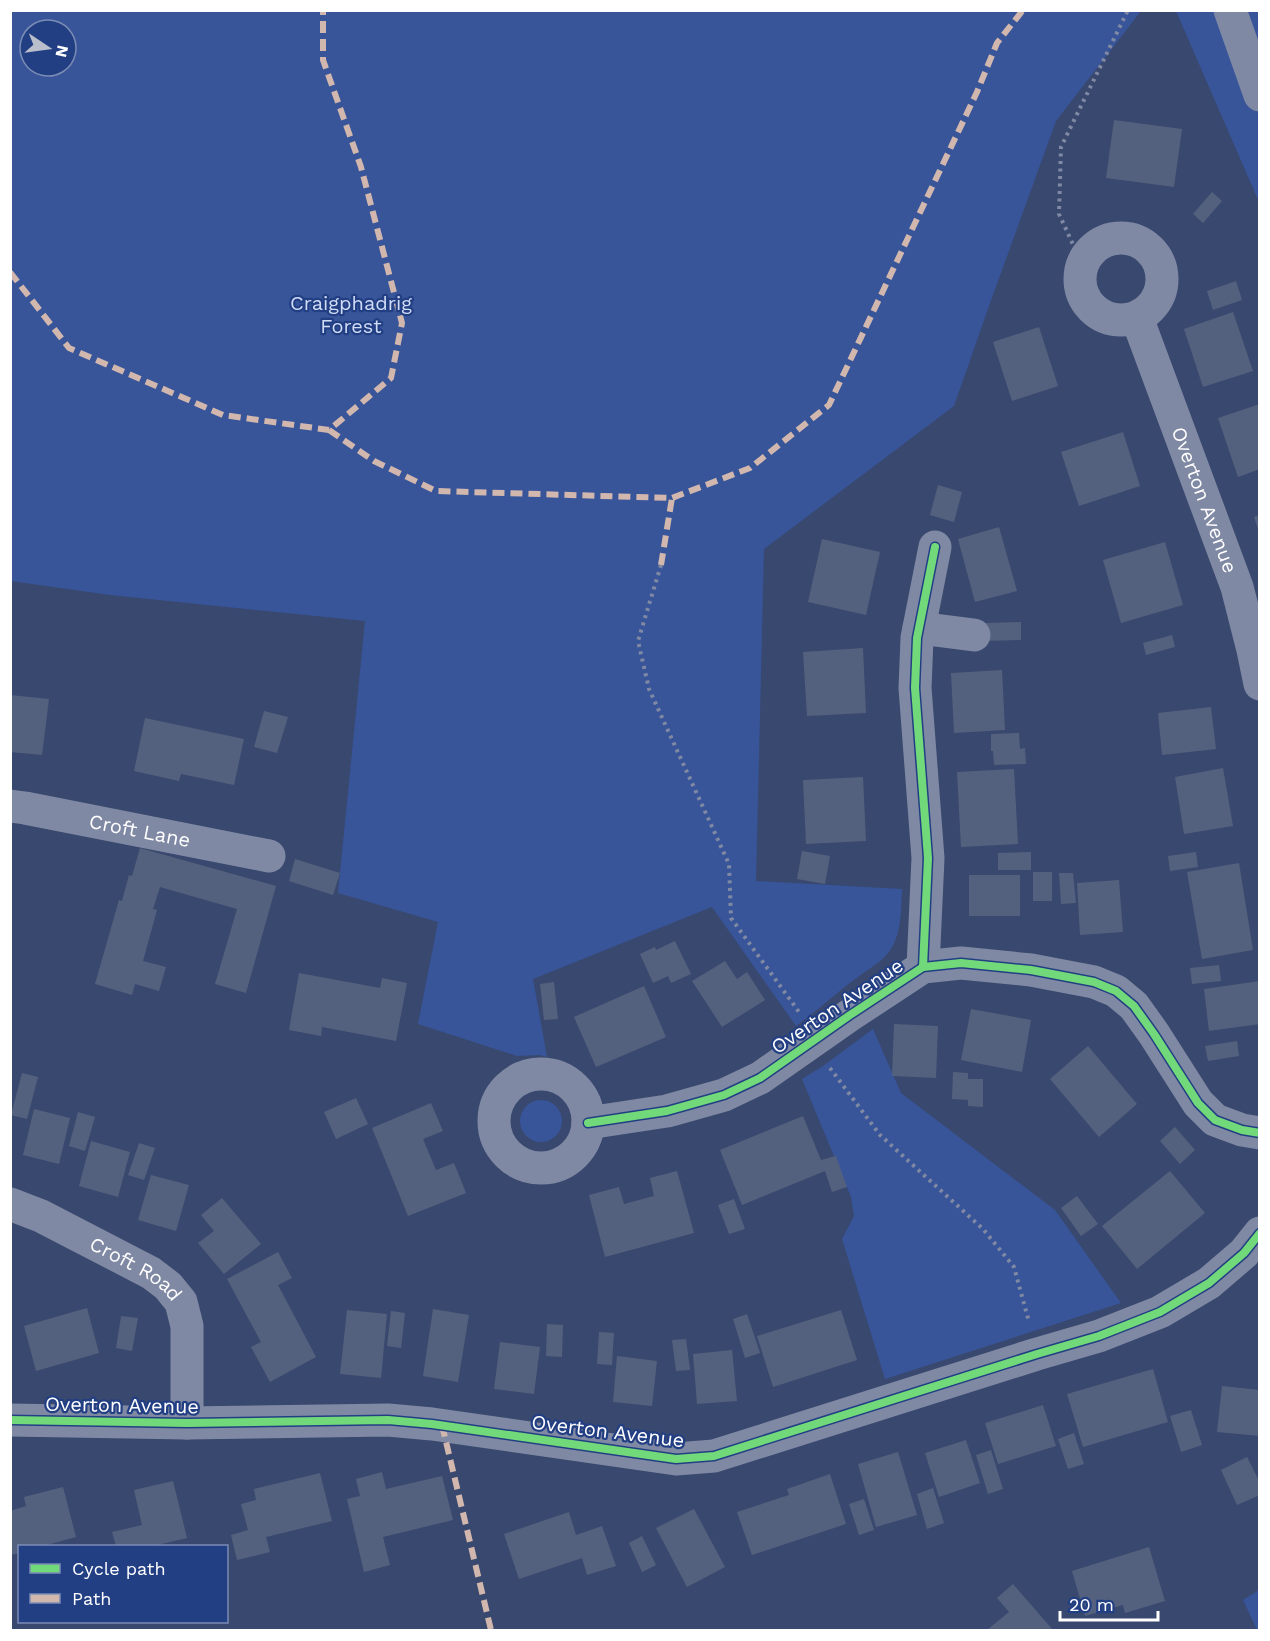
<svg xmlns="http://www.w3.org/2000/svg" width="1270" height="1641" font-family="'Work Sans',sans-serif">
	<style>
		.green { fill: #38559a; fill-rule: evenodd }
		.building { fill: #54617e }
		.lines { fill: none; stroke-linecap: round; stroke-linejoin: round }
		.path { stroke: #8089a4; stroke-width: 4; stroke-dasharray: 3 4.5; stroke-linecap: butt }
		.minor { stroke: #8089a4; stroke-width: 33 }
		.quiet { stroke: #d1b7ad; stroke-width: 6; stroke-dasharray: 12 6; stroke-linecap: butt }
		.cycleway-casing { stroke: #233f84; stroke-width: 11 }
		.cycleway { stroke: #71d979; stroke-width: 8 }
		.labels { text-anchor: middle; dominant-baseline: central; stroke-width: 4.5; stroke-linejoin: round; paint-order: stroke }
		.park-label { font-size: 20px; fill: #d0dcf6; stroke: #233f84 }
		.street-label { font-size: 20px; fill: #fff; stroke: #233f84 }
	</style>
	<rect width="100%" height="100%" fill="#39486e"/>
	<!-- green -->
	<g class="green">
		<path d="M11,10L1141,11L1056,121L989,306L954,406L764,549L756,881L902,889C901,908 902,930 892,947C885,960 873,966 862,974C839,990 819,1010 796,1026L712,907L533,979L547,1057L540,1055L517,1056L418,1024L438,922L338,893L365,621L110,595L11,581ZM30,30H66V66H30Z"/>
		<polygon points="1176,11 1259,11 1259,202"/>
		<polygon points="873,1029 901,1093 1055,1210 1121,1303 885,1379 842,1239 854,1216 851,1197 802,1079 823,1066"/>
		<circle cx="541" cy="1121" r="21"/>
		<polygon points="1259,1590 1259,1630 1257,1630 1243,1600"/>
	</g>
	<!-- building -->
	<g class="building">
		<polygon points="1114,120 1182,129 1174,187 1106,178"/>
		<polygon points="1212,192 1222,201 1203,223 1193,214"/>
		<polygon points="1236,281 1242,300 1213,310 1207,291"/>
		<polygon points="1233,312 1253,371 1203,387 1184,329"/>
		<polygon points="1039,327 1058,386 1012,401 993,342"/>
		<polygon points="1260,404 1260,469 1238,477 1218,418"/>
		<polygon points="1123,432 1140,486 1079,506 1061,452"/>
		<polygon points="938,485 962,492 954,522 930,515"/>
		<polygon points="1260,515 1260,532 1259,532 1254,517"/>
		<polygon points="999,527 1017,591 975,602 958,539"/>
		<polygon points="822,539 880,552 866,615 808,602"/>
		<polygon points="1165,542 1183,605 1121,623 1103,560"/>
		<polygon points="1021,622 1021,640 985,641 985,623"/>
		<polygon points="1172,635 1175,647 1146,655 1143,643"/>
		<polygon points="863,648 866,713 807,716 803,652"/>
		<polygon points="1002,670 1005,730 954,733 951,673"/>
		<polygon points="10,695 49,699 42,755 10,752"/>
		<polygon points="1211,707 1216,749 1162,755 1158,713"/>
		<polygon points="264,711 288,717 277,753 254,747"/>
		<polygon points="145,718 244,739 234,785 181,774 179,781 134,771"/>
		<polygon points="1019,733 1020,749 1025,748 1026,764 994,765 993,751 991,751 991,734"/>
		<polygon points="1223,768 1233,826 1184,834 1175,777"/>
		<polygon points="1014,769 1018,844 961,847 957,772"/>
		<polygon points="863,777 866,841 806,844 803,780"/>
		<polygon points="140,848 276,886 246,993 215,984 237,909 160,887 153,909 157,910 143,961 166,967 159,991 135,984 132,995 95,984 119,900 122,901 129,875 132,876"/>
		<polygon points="802,851 830,856 825,884 797,879"/>
		<polygon points="1031,852 1031,870 998,870 998,853"/>
		<polygon points="1196,852 1198,867 1170,871 1168,856"/>
		<polygon points="295,859 340,873 333,895 289,881"/>
		<polygon points="1239,863 1253,950 1202,959 1187,872"/>
		<rect x="1033" y="872" width="19" height="29"/>
		<polygon points="1059,873 1073,873 1076,903 1061,904"/>
		<rect x="969" y="875" width="51" height="41"/>
		<polygon points="1119,880 1123,932 1080,935 1077,883"/>
		<polygon points="675,941 691,974 671,983 668,976 653,983 640,954 655,947 656,950"/>
		<polygon points="725,961 737,979 747,972 765,1000 722,1027 692,981"/>
		<polygon points="1219,965 1221,981 1192,984 1190,968"/>
		<polygon points="299,973 380,988 382,978 407,983 396,1041 322,1027 321,1036 289,1030"/>
		<polygon points="1260,981 1260,1024 1209,1031 1204,989"/>
		<polygon points="554,982 558,1019 544,1020 540,984"/>
		<polygon points="644,986 666,1037 596,1067 574,1017"/>
		<polygon points="971,1009 1031,1020 1022,1072 961,1060"/>
		<polygon points="894,1024 938,1026 936,1078 892,1076"/>
		<polygon points="1237,1041 1239,1056 1208,1061 1205,1046"/>
		<polygon points="1088,1046 1137,1104 1099,1137 1050,1079"/>
		<polygon points="953,1072 968,1073 968,1079 983,1079 983,1107 968,1106 968,1100 952,1099"/>
		<polygon points="22,1073 38,1077 27,1119 11,1115"/>
		<polygon points="356,1098 368,1124 336,1139 324,1112"/>
		<polygon points="431,1103 443,1131 423,1139 436,1170 454,1163 466,1193 408,1216 372,1128"/>
		<polygon points="34,1109 70,1118 59,1164 23,1155"/>
		<polygon points="78,1112 95,1117 85,1151 69,1146"/>
		<polygon points="803,1116 821,1160 836,1156 847,1187 832,1192 825,1171 742,1205 720,1150"/>
		<polygon points="1175,1127 1195,1150 1180,1164 1160,1141"/>
		<polygon points="91,1141 130,1152 118,1197 79,1186"/>
		<polygon points="139,1143 155,1148 144,1180 128,1175"/>
		<polygon points="677,1171 694,1233 605,1257 589,1195 619,1187 624,1204 654,1196 650,1178"/>
		<polygon points="1170,1171 1205,1213 1137,1269 1102,1226"/>
		<polygon points="151,1175 189,1185 176,1231 138,1220"/>
		<polygon points="1077,1196 1098,1224 1081,1236 1061,1208"/>
		<polygon points="222,1198 261,1244 224,1274 198,1243 214,1231 201,1215"/>
		<polygon points="734,1199 745,1229 729,1234 718,1205"/>
		<polygon points="278,1252 292,1278 278,1285 316,1357 270,1382 251,1347 261,1342 227,1279"/>
		<polygon points="87,1308 99,1353 36,1371 24,1326"/>
		<polygon points="433,1309 469,1315 458,1382 423,1376"/>
		<polygon points="347,1310 387,1314 381,1378 340,1374"/>
		<polygon points="841,1310 857,1360 773,1387 757,1336"/>
		<polygon points="391,1311 405,1313 401,1348 387,1346"/>
		<polygon points="747,1314 760,1353 745,1358 733,1319"/>
		<polygon points="121,1316 138,1318 132,1351 116,1348"/>
		<polygon points="547,1324 563,1325 562,1357 546,1356"/>
		<polygon points="599,1332 614,1333 612,1365 597,1364"/>
		<polygon points="686,1339 690,1370 676,1371 672,1340"/>
		<polygon points="500,1342 540,1347 534,1394 494,1389"/>
		<polygon points="732,1350 737,1401 697,1404 693,1354"/>
		<polygon points="617,1356 657,1361 652,1406 613,1402"/>
		<polygon points="1153,1369 1168,1422 1083,1447 1067,1394"/>
		<polygon points="1222,1386 1260,1390 1260,1436 1217,1432"/>
		<polygon points="1043,1405 1056,1446 998,1464 985,1423"/>
		<polygon points="1191,1410 1202,1445 1181,1452 1170,1416"/>
		<polygon points="1074,1433 1084,1464 1068,1469 1058,1439"/>
		<polygon points="966,1440 980,1483 939,1497 925,1453"/>
		<polygon points="991,1450 1003,1489 988,1494 976,1455"/>
		<polygon points="898,1452 917,1515 876,1527 858,1464"/>
		<polygon points="1247,1457 1260,1483 1260,1495 1237,1505 1221,1470"/>
		<polygon points="382,1472 386,1489 442,1476 453,1520 383,1537 390,1565 364,1572 347,1499 360,1496 356,1479"/>
		<polygon points="320,1473 332,1521 266,1537 270,1552 237,1560 231,1535 248,1530 241,1504 256,1500 254,1489"/>
		<polygon points="830,1474 846,1524 752,1555 737,1512 789,1495 787,1489"/>
		<polygon points="173,1481 187,1538 153,1546 116,1546 112,1532 142,1525 134,1490"/>
		<polygon points="63,1487 76,1537 43,1546 20,1546 20,1553 10,1555 10,1511 26,1506 24,1497"/>
		<polygon points="933,1488 944,1523 927,1529 917,1494"/>
		<polygon points="864,1499 874,1530 859,1535 849,1504"/>
		<polygon points="694,1509 725,1567 687,1587 656,1528"/>
		<polygon points="569,1512 576,1535 602,1526 616,1566 587,1575 582,1558 519,1579 504,1534"/>
		<polygon points="642,1536 656,1565 642,1572 629,1543"/>
		<polygon points="1149,1547 1165,1601 1125,1613 1123,1605 1085,1616 1072,1571"/>
		<polygon points="1013,1584 1053,1630 987,1630 1009,1612 997,1598"/>
	</g>
	<g class="lines">
		<!-- path -->
		<g class="path">
			<polyline points="1082,264 1059,214 1061,147 1128,10"/>
			<polyline points="661,565 638,641 649,689 729,864 731,918 799,1012"/>
			<polyline points="830,1068 880,1135 983,1229 1014,1267 1029,1322"/>
		</g>
		<!-- minor -->
		<g class="minor">
			<polyline points="1230,10 1260,95"/>
			<circle cx="1121" cy="279" r="41"/>
			<path id="s1" d="M1137,318L1237,587L1253,650L1260,684"/>
			<polyline points="919,628 974,635"/>
			<path id="s2" d="M10,806L25,808L269,856"/>
			<polyline points="923,967 928,858 915,688 917,638 935,547"/>
			<circle cx="541" cy="1121" r="47"/>
			<polyline points="588,1123 667,1111 724,1095 760,1078 850,1015 923,967 961,963 1031,970 1094,982 1116,991 1134,1006 1154,1034 1198,1103 1215,1120 1242,1130 1260,1133"/>
			<path id="s3" d="M10,1204L41,1216L151,1273L168,1286L181,1302L187,1326V1423"/>
			<polyline points="10,1420 187,1423 388,1420 432,1424 676,1459 714,1456 1037,1354 1099,1336 1160,1312 1209,1283 1244,1253 1260,1233"/>
		</g>
		<!-- quiet -->
		<g class="quiet">
			<polyline points="10,272 69,348 223,415 329,430 391,378 402,323 361,167 323,60 323,10"/>
			<polyline points="329,430 374,461 436,491 672,498 750,468 829,405 977,92 997,43 1023,10"/>
			<polyline points="661,565 672,498"/>
			<polyline points="442,1425 491,1630"/>
		</g>
		<!-- cycleway casing -->
		<g class="cycleway-casing">
			<g id="cycleway">
				<polyline points="923,967 928,858 915,688 917,638 935,547"/>
				<polyline points="588,1123 667,1111 724,1095 760,1078 850,1015 923,967 961,963 1031,970 1094,982 1116,991 1134,1006 1154,1034 1198,1103 1215,1120 1242,1130 1260,1133"/>
				<polyline points="10,1420 187,1423 388,1420 432,1424 676,1459 714,1456 1037,1354 1099,1336 1160,1312 1209,1283 1244,1253 1260,1233"/>
			</g>
		</g>
		<!-- cycleway -->
		<use href="#cycleway" class="cycleway"/>
	</g>
	<g class="labels">
		<!-- park labels -->
		<g class="park-label">
			<text x="351" y="303">Craigphadrig<tspan x="351" dy="23">Forest</tspan></text>
		</g>
		<!-- street labels -->
		<g class="street-label">
			<text stroke="none"><textPath href="#s1" startOffset="194">Overton Avenue</textPath></text>
			<text stroke="none"><textPath href="#s2" startOffset="132">Croft Lane</textPath></text>
			<text transform="translate(837 1006) rotate(-34)">Overton Avenue</text>
			<text stroke="none"><textPath href="#s3" startOffset="142">Croft Road</textPath></text>
			<text transform="translate(122 1405) rotate(1)">Overton Avenue</text>
			<text transform="translate(608 1431) rotate(7)">Overton Avenue</text>
		</g>
	</g>
	<!-- border -->
	<rect width="1270" height="1641" fill="none" stroke="#ffffff" stroke-width="24"/>
	<!-- legend -->
	<rect x="18" y="1545" width="210" height="78" fill="#233f84" stroke="#7b8cb5" stroke-width="1.5"/>
	<rect x="30" y="1564" width="30" height="9" fill="#71d979" stroke="#7b8cb5" stroke-width="1.5"/>
	<text x="72" y="1575" font-size="18" fill="#ffffff">Cycle path</text>
	<rect x="30" y="1594" width="30" height="9" fill="#d1b7ad" stroke="#7b8cb5" stroke-width="1.5"/>
	<text x="72" y="1605" font-size="18" fill="#ffffff">Path</text>
	<!-- north arrow -->
	<g transform="translate(48 48) rotate(103)"><circle r="28" fill="#233f84" stroke="#7b8cb5" stroke-width="1.5"/>
	<path d="M0-4.5L10 22L0 15L-10 22Z" fill="#babfcc"/>
	<text y="-9" font-size="16" font-weight="bold" text-anchor="middle" fill="#ffffff">N</text>
	</g>
	<!-- scale -->
	<path d="M1060 1611v9h98v-9" fill="none" stroke="#ffffff" stroke-width="3"/>
	<text x="1069" y="1611" font-size="18" fill="#ffffff" stroke="#233f84" stroke-width="4.5" paint-order="stroke">20 m</text>
</svg>
